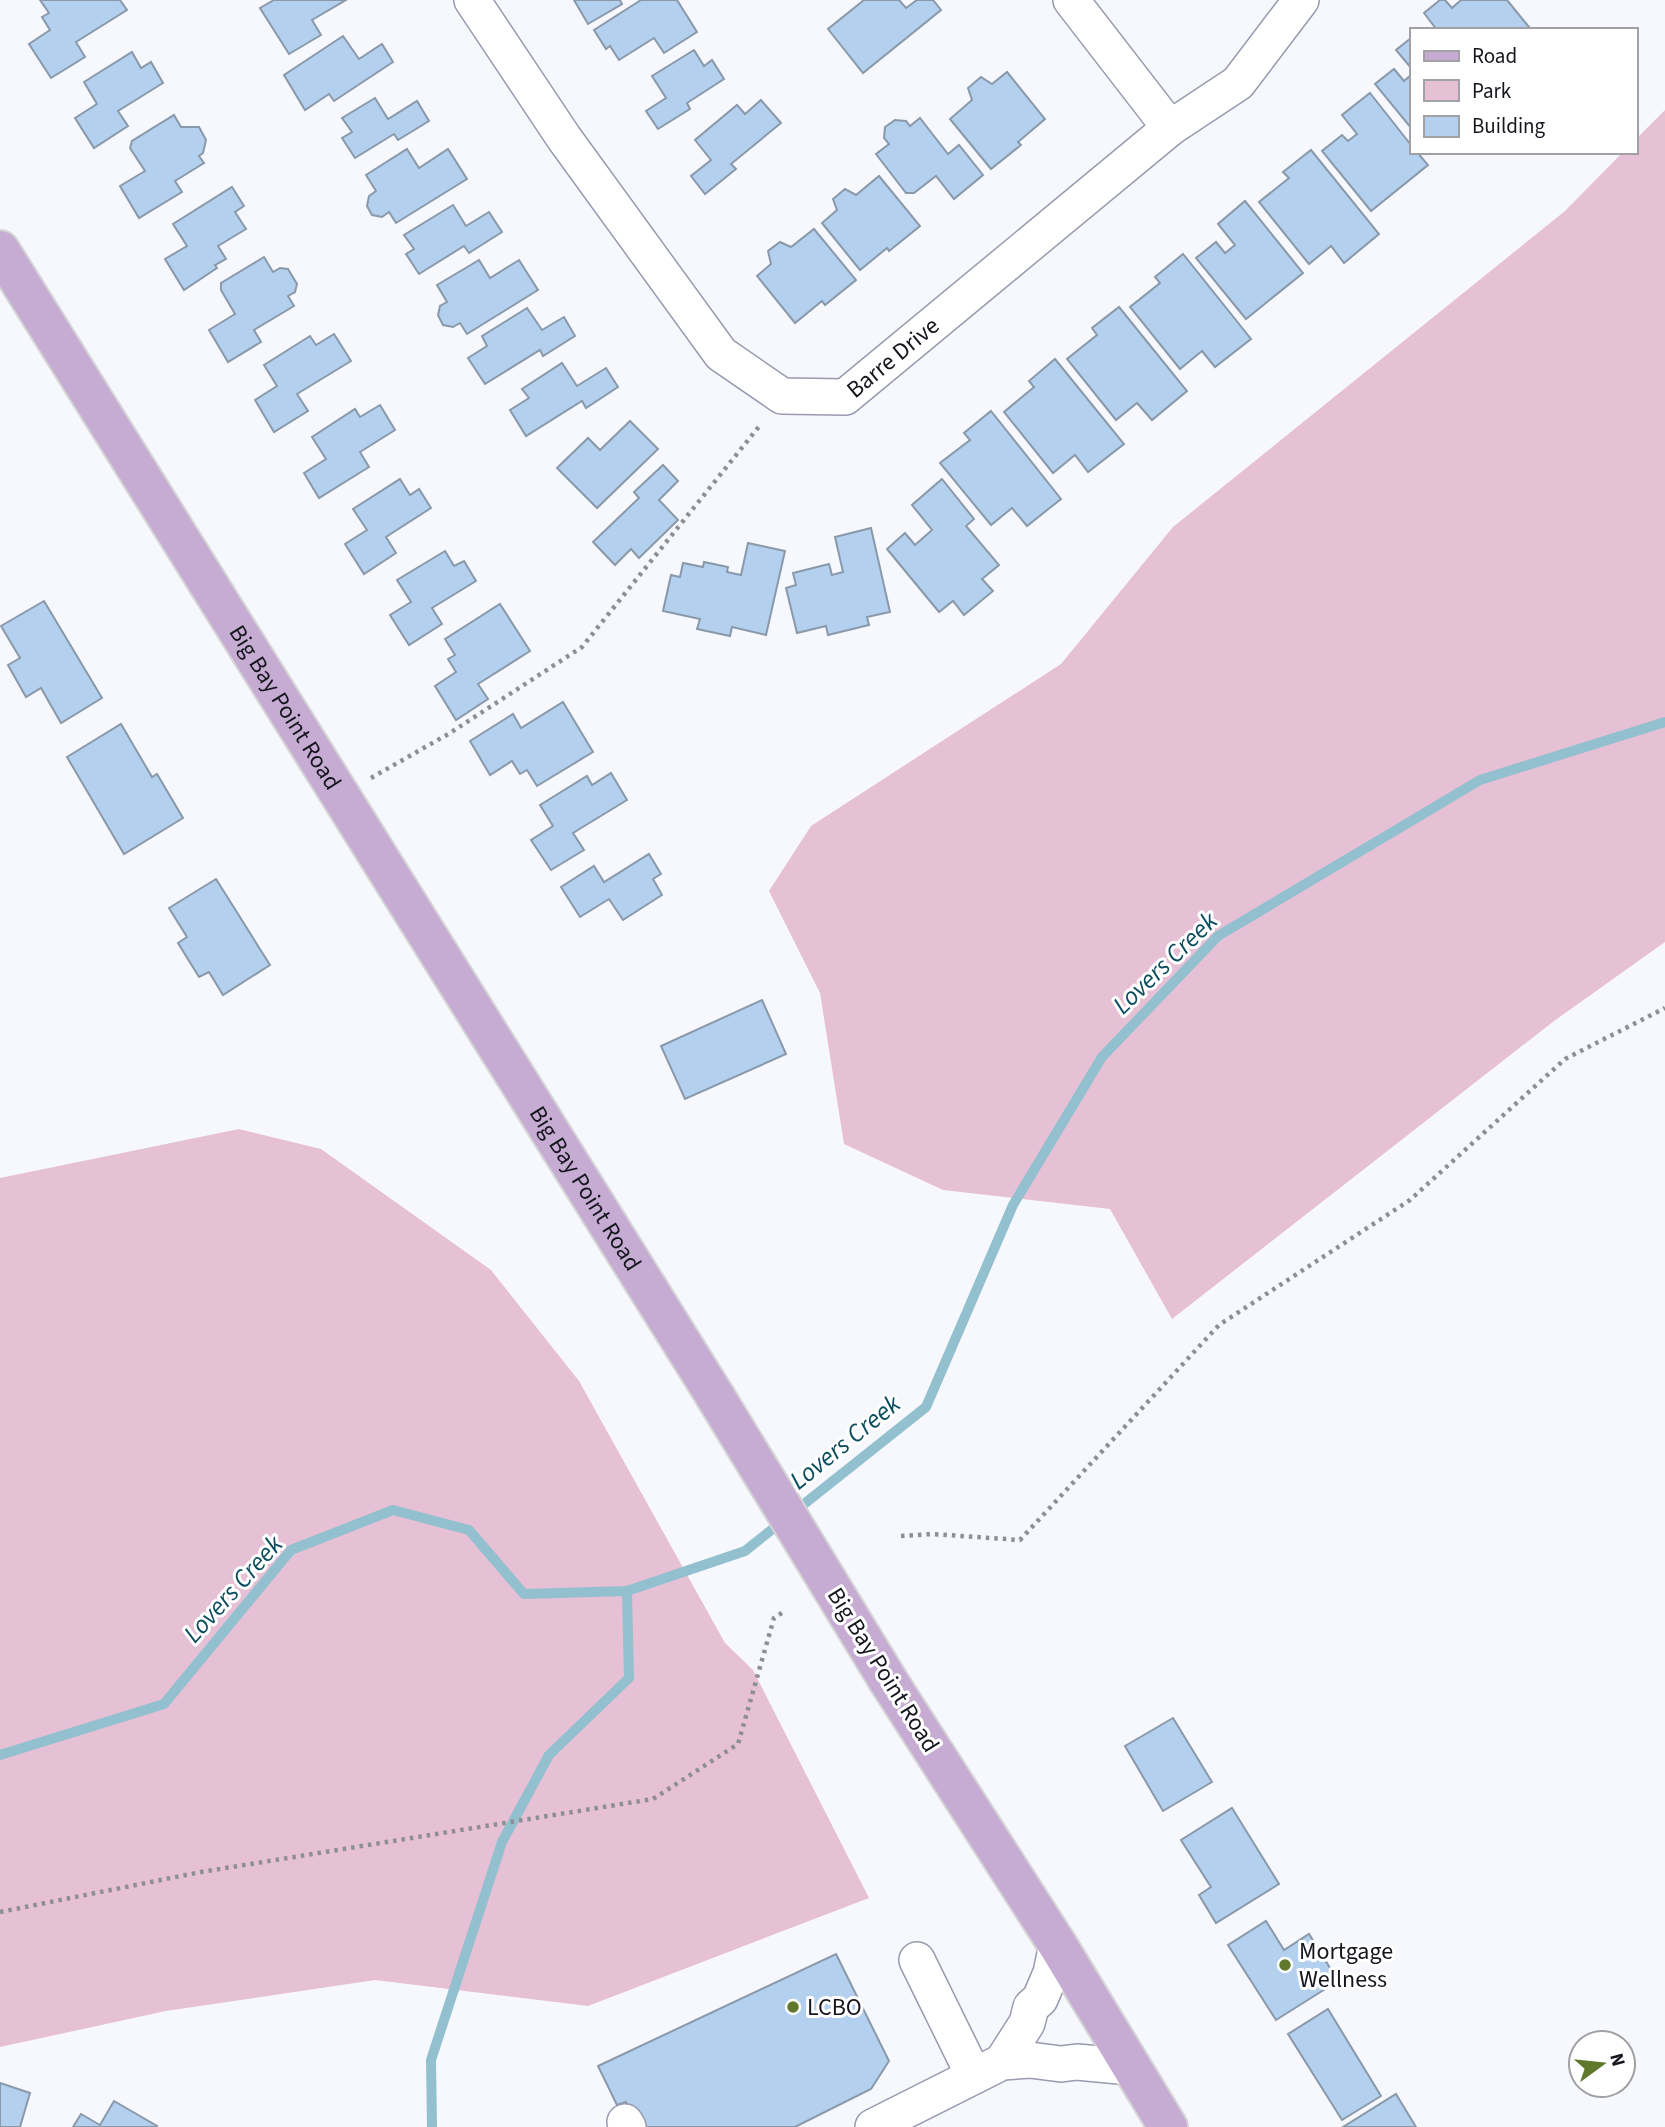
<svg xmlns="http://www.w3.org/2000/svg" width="1665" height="2127" font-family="'Source Sans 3',sans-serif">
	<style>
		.green { fill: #e6c0d4 }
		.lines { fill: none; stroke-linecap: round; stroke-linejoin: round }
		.stream { stroke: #92c0cf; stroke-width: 10 }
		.building { fill: #b4d0ef; stroke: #8999aa; stroke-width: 2 }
		.minor-casing { stroke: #989aaf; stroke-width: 38 }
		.major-casing { stroke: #d5d5d6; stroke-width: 42 }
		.path { stroke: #8e8f95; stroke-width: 4.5; stroke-dasharray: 3.5 5; stroke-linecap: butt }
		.minor { stroke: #fff; stroke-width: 35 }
		.major { stroke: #c6acd3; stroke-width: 38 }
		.major-bridge-casing { stroke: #d5d5d6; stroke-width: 42; stroke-linecap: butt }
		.major-bridge { stroke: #c6acd3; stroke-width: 38 }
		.poi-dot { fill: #5f782c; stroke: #fff; stroke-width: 2.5 }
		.labels { text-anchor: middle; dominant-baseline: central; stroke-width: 6; stroke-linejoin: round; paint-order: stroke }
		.street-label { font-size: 24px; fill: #14151d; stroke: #fff }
		.poi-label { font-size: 24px; fill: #14151d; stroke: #fff; text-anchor: start }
		.water-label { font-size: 26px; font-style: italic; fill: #0a4d5d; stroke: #fff }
	</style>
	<rect width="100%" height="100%" fill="#f7f8fd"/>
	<!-- green -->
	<g class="green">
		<polygon points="1665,110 1665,942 1554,1021 1172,1319 1110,1209 943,1190 844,1144 820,993 769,891 811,826 1061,664 1173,527 1565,211 1623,152 1635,152 1635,140"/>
		<polygon points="239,1129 321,1149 491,1270 579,1381 725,1643 753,1670 869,1898 588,2006 375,1980 166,2011 0,2047 0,1178"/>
	</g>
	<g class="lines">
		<!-- stream -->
		<g class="stream">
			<polyline points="0,1755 164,1704 291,1550 393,1510 469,1530 524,1594 627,1591 745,1551 926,1407 1013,1205 1102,1057 1218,936 1480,780 1665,722"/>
			<polyline points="432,2127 431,2060 502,1842 549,1755 629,1678 627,1591"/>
		</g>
	</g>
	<!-- building -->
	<g class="building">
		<polygon points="40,0 120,0 127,10 76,42 85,57 51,78 29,44 50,30 42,17 49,13"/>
		<polygon points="274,0 346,0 312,20 321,35 289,54 260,8"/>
		<polygon points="574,0 620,0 622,4 588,24"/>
		<polygon points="641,0 677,0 697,32 664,53 654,38 619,60 610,46 606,49 594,30"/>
		<polygon points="864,0 899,0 906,8 917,0 933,0 941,10 863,73 828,29"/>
		<polygon points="1440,0 1445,0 1452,8 1461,0 1507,0 1529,27 1526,30 1437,30 1424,13"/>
		<polygon points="343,36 359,59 382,44 393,62 334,101 329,94 305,110 284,75"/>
		<polygon points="1411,38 1411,68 1396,50"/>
		<polygon points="694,50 704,66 712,60 724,79 687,103 690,109 658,129 646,111 666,98 652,76"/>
		<polygon points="132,52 141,68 151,62 163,83 118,111 128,126 94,148 75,118 97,104 84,82"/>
		<polygon points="1394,69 1404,81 1411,75 1411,128 1375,84"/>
		<polygon points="1007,72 1045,119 1018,142 1021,145 991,169 950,119 972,100 968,88 981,77 992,84"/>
		<polygon points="1370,93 1411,145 1411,152 1417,152 1428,165 1371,211 1322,151 1342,135 1348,141 1357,134 1342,115"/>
		<polygon points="375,98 388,119 417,101 429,121 398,140 394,134 355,158 342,138 352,132 342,118"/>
		<polygon points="761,100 781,123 731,164 736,169 705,194 691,176 711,160 695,140 737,105 745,114"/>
		<polygon points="174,115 181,127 199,127 206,140 203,153 199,156 204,163 175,181 182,192 139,218 120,186 145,171 130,148 132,141"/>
		<polygon points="920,118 948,154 959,145 983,175 954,199 936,176 914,193 906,193 876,154 889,144 884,138 885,127 895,120 906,121 910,126"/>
		<polygon points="407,149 419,168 448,149 467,179 396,223 389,212 382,217 372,215 367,206 369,196 376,191 366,175"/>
		<polygon points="1311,150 1379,234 1344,263 1331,246 1309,264 1259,202 1289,178 1283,172"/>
		<polygon points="879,176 920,226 889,251 887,248 860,270 822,223 837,210 833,199 845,189 856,195"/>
		<polygon points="232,187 244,206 235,212 246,229 218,246 226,259 215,265 217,268 184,290 165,259 187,246 173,224"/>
		<polygon points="1245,201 1303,273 1246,319 1196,258 1216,242 1225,253 1235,245 1218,224"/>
		<polygon points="453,205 466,226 489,212 502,232 469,253 464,246 419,274 406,254 414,249 404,235"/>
		<polygon points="814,229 856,280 825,305 822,301 795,323 757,276 771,264 768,251 780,242 791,247"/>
		<polygon points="1183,254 1251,339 1215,367 1202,351 1180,369 1130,307 1160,283 1155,277"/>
		<polygon points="264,257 273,272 280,268 288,269 297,284 295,292 288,296 294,306 254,330 261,342 228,362 209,330 235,314 221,290 221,283"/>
		<polygon points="479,260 490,278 519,260 538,290 467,334 460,323 453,327 443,325 438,315 440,306 447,302 437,285"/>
		<polygon points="1119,307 1187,391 1152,420 1137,403 1116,420 1067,359 1097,335 1092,328"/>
		<polygon points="527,308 542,330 564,317 575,336 543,356 540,350 485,384 468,358 487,346 482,336"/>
		<polygon points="334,334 351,361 297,394 308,411 274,432 255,400 277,386 264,365 310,336 316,345"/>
		<polygon points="1055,359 1124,444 1088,472 1075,455 1053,473 1004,412 1034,387 1029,381"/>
		<polygon points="562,363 577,386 606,368 618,387 586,408 582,401 526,436 510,410 529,398 522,389"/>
		<polygon points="380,405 395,430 360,452 369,467 319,498 304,473 326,459 312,437 355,409 360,417"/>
		<polygon points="991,411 1061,499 1027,526 1012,508 991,525 940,463 970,440 964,433"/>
		<polygon points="630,421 658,449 597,508 557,468 588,438 600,450"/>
		<polygon points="663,465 678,481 659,500 678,520 639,558 631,549 615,565 593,542 639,498 634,492"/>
		<polygon points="400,479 410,495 419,489 431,508 386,537 396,553 364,574 345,544 367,530 353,509"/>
		<polygon points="942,479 974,519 966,526 999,565 982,579 993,591 964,615 953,601 939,612 887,549 905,533 915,545 932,530 912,505"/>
		<polygon points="871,528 890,612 867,617 869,625 828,635 826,626 797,633 786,588 796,585 793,573 829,564 832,575 843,572 835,537"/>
		<polygon points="748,543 785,551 766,635 732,627 730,636 697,629 700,619 663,611 671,575 680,577 683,563 703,567 704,562 728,567 727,572 741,575"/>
		<polygon points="445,551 454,566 464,561 476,581 432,608 442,624 409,645 390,615 411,602 397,580"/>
		<polygon points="44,601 102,698 61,723 41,688 26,697 8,665 20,658 1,626"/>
		<polygon points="500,604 530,651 478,684 488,699 456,720 435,686 456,672 448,659 455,655 445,639"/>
		<polygon points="563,702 593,752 537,786 527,770 520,774 512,761 490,775 470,741 513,714 521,728"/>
		<polygon points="121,724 152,777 157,774 183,818 124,854 67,757"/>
		<polygon points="611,773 627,800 573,833 584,850 551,870 531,840 553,826 540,805 587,776 592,785"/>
		<polygon points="649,854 661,874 653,879 662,895 623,920 609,899 580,917 561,887 594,866 604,882"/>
		<polygon points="216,879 270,965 223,995 209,972 199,977 178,943 187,937 169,908"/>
		<polygon points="762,1000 786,1054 685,1099 661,1046"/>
		<polygon points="1173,1718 1212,1782 1163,1811 1125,1746"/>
		<polygon points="1232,1808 1279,1884 1216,1923 1199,1895 1211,1887 1181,1840"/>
		<polygon points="1266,1921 1284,1950 1309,1934 1338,1981 1276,2020 1228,1945"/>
		<polygon points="836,1954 889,2061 871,2089 795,2127 637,2127 626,2102 617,2105 598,2066"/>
		<polygon points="1328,2009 1381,2096 1342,2120 1288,2034"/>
		<polygon points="0,2083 30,2093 20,2127 0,2127"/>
		<polygon points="1396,2094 1416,2127 1343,2127"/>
		<polygon points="114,2101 157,2126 156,2127 73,2127 81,2114 100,2125"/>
	</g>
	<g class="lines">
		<!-- minor casing -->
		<g class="minor-casing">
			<g id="minor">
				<path id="s1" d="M472,0L564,138L721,354L782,396L845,397L1170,128L1238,83L1301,0"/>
				<polyline points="1071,0 1170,128"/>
				<polyline points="917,1960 974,2076"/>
				<polyline points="1002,2062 1027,2023 1031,2007 1040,1999 1051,1973 1057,1944"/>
				<polyline points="625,2122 628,2127"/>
				<polyline points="873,2127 1002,2062 1030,2060 1061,2064 1077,2062 1130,2067"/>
			</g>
		</g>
		<!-- major casing -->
		<g class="major-casing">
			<g id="major">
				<path id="s2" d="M0,250L715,1396"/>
				<polyline points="889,1682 1057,1944 1168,2127"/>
			</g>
		</g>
		<!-- path -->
		<g class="path">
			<polyline points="371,778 450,733 582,647 761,424"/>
			<polyline points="901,1536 932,1534 1020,1540 1219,1325 1410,1200 1565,1059 1665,1008"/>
			<polyline points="0,1912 201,1872 653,1799 738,1744 774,1618 785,1611"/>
		</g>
		<!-- minor -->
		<use href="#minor" class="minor"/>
		<!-- major -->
		<use href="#major" class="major"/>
		<!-- major-bridge casing -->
		<g class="major-bridge-casing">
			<polyline id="major-bridge" points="715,1396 889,1682"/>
		</g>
		<!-- major-bridge -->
		<use href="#major-bridge" class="major-bridge"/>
	</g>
	<!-- markers -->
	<g class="poi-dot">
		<circle cx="1285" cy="1965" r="7"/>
		<circle cx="793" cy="2007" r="7"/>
	</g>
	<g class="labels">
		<!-- street labels -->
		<g class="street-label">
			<text stroke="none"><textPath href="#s1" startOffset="632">Barre Drive</textPath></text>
			<text stroke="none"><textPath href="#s2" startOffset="539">Big Bay Point Road</textPath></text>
			<text stroke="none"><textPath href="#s2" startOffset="1106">Big Bay Point Road</textPath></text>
			<text transform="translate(883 1670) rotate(58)">Big Bay Point Road</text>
		</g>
		<!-- poi labels -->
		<g class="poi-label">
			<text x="1299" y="1951">Mortgage<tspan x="1299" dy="28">Wellness</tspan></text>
			<text x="807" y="2007">LCBO</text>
		</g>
		<!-- water labels -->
		<g class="water-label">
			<text transform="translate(1165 963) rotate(-44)">Lovers Creek</text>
			<text transform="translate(845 1442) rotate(-39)">Lovers Creek</text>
			<text transform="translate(233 1589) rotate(-48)">Lovers Creek</text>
		</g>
	</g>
	<!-- legend -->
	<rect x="1410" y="28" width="228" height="126" fill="#ffffff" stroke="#a1a1a5" stroke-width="2"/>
	<rect x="1424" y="51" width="35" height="10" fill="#c6acd3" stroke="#a1a1a5" stroke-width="2"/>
	<text x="1472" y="63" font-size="21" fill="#14151d">Road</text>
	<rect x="1424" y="80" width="35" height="21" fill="#e6c0d4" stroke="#a1a1a5" stroke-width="2"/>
	<text x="1472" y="98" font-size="21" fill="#14151d">Park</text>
	<rect x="1424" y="116" width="35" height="21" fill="#b4d0ef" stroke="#a1a1a5" stroke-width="2"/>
	<text x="1472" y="133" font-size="21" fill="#14151d">Building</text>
	<!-- north arrow -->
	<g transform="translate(1602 2064) rotate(75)"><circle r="33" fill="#ffffff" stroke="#a1a1a5" stroke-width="2"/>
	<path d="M0-5L12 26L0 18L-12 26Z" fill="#5f782c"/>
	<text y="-10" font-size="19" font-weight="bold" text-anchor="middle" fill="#14151d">N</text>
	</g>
</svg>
